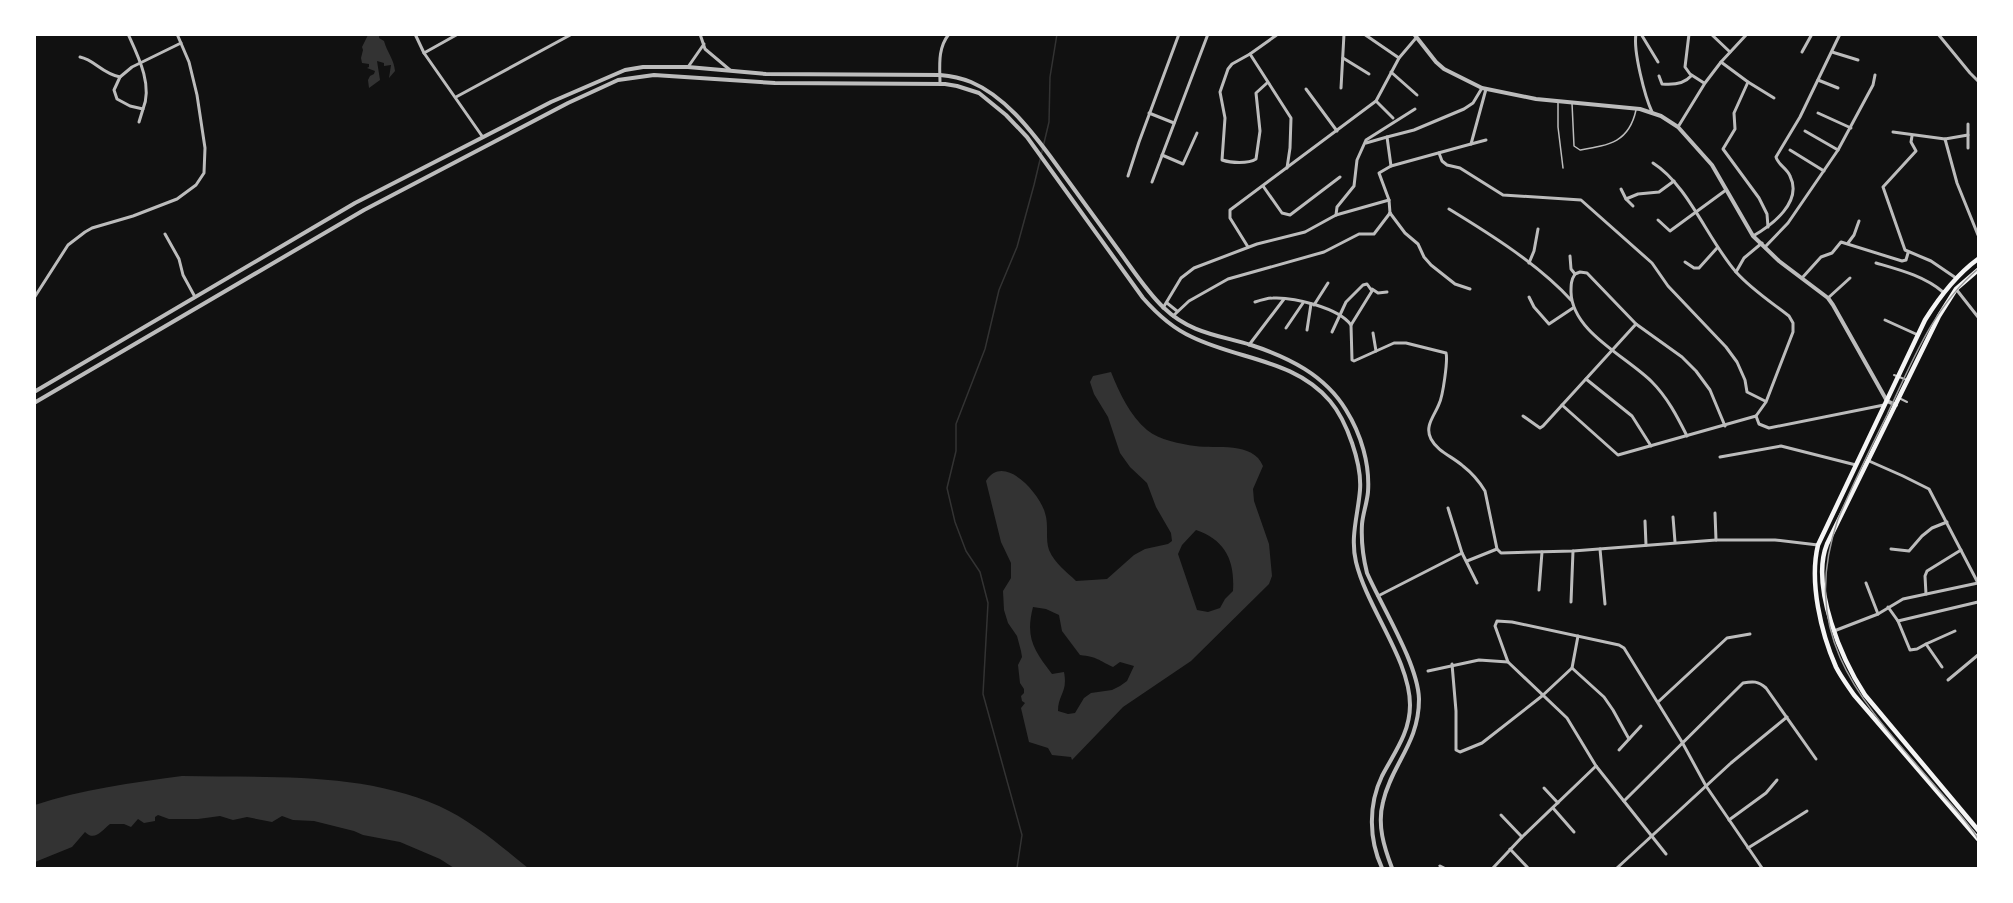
<svg xmlns="http://www.w3.org/2000/svg" width="2013" height="903" font-family="'PT Sans Narrow',sans-serif">
	<style>
		.water { fill: #333; fill-rule: evenodd }
		.lines { fill: none; stroke-linecap: round; stroke-linejoin: round }
		.stream { stroke: #333; stroke-width: 1.5 }
		.service { stroke: #bcbcbc; stroke-width: 1.5 }
		.pedestrian { stroke: #bcbcbc; stroke-width: 2 }
		.minor { stroke: #bcbcbc; stroke-width: 3 }
		.tertiary { stroke: #bcbcbc; stroke-width: 4 }
		.primary { stroke: #f5f5f5; stroke-width: 4.5 }
		.rail { stroke: #9a9a9a; stroke-width: 1.5 }
	</style>
	<rect width="100%" height="100%" fill="#111"/>
	<!-- water -->
	<g class="water">
		<path d="M368,35H379V38L384,41C387,52 394,59 395,71L389,78L391,65L384,66V63L377,61L380,80L369,88L368,80L370,76L374,74L375,71L367,68L369,67V64L362,63L361,58L363,50L362,47Z"/>
		<path d="M1111,372C1119,392 1130,416 1147,430C1159,440 1181,444 1195,446C1216,449 1253,441 1263,466L1253,489L1254,501L1269,544L1272,576L1269,584L1191,661L1123,707L1072,760L1071,757L1052,755L1048,748L1029,742L1021,708L1025,703L1022,701L1021,696L1024,693V689L1020,683L1018,665L1022,657L1021,651L1017,636L1008,623L1004,610L1003,591L1011,578V563L1001,542L986,481C1004,452 1040,494 1045,513C1049,525 1045,539 1049,550C1055,564 1066,571 1076,581L1107,579L1134,555L1145,549L1168,544L1172,541L1171,533L1156,507L1147,483L1130,467L1120,453L1108,417L1094,394L1090,382L1093,376ZM1196,530C1225,540 1235,560 1233,591L1225,599L1220,608L1208,612L1197,610L1178,554L1182,545ZM1033,607L1046,609L1059,615L1062,631L1080,655C1098,657 1098,660 1113,667L1120,662L1134,666L1127,681L1120,686L1112,690L1091,693L1084,698L1075,713L1068,714L1058,711C1058,694 1068,693 1064,672L1052,674C1034,650 1025,638 1033,607Z"/>
		<path d="M182,776C267,778 360,771 439,806C472,821 501,846 528,868H454L440,859L400,842L363,835L354,831L314,821L293,820L282,816L272,822L247,817L233,820L220,816L198,819H169L158,815L155,817V821L144,823L138,819L131,827L124,824H110C102,830 95,842 85,832L72,847L35,862V805C82,789 132,783 182,776Z"/>
	</g>
	<g class="lines">
		<!-- stream -->
		<polyline class="stream" points="1017,868 1022,835 983,694 988,603 980,572 966,551 955,522 947,488 956,451 956,424 985,349 999,290 1017,247 1034,185 1049,122 1050,77 1057,34"/>
		<!-- service -->
		<g class="service">
			<polyline points="1558,101 1558,127 1563,168"/>
			<path d="M1572,103L1574,146L1580,150C1610,145 1629,142 1636,110"/>
		</g>
		<!-- pedestrian -->
		<g class="pedestrian">
			<polyline points="1894,375 1907,380"/>
			<polyline points="1899,398 1907,402"/>
		</g>
		<!-- minor -->
		<g class="minor">
			<polyline points="415,34 424,53 482,136"/>
			<polyline points="700,34 705,49 730,70"/>
			<polyline points="1364,34 1399,58"/>
			<path d="M1636,34C1633,51 1645,97 1652,112"/>
			<polyline points="1641,34 1658,62"/>
			<polyline points="1689,34 1685,67 1690,74 1704,83"/>
			<polyline points="1711,34 1730,52"/>
			<polyline points="1938,34 1970,73 1978,81"/>
			<polyline points="1802,52 1812,34"/>
			<polyline points="1832,52 1858,60"/>
			<polyline points="424,53 458,34"/>
			<polyline points="1250,54 1291,118 1290,148 1287,168"/>
			<path d="M80,57C95,60 101,73 120,77L114,90L117,99L130,106L143,109C153,85 138,56 128,34"/>
			<polyline points="1343,58 1369,74"/>
			<polyline points="1721,62 1748,82 1774,98"/>
			<polyline points="688,67 704,44"/>
			<polyline points="1391,72 1417,95"/>
			<path d="M1659,76L1662,84C1672,85 1684,84 1691,76"/>
			<polyline points="120,77 132,67 181,43"/>
			<polyline points="1818,80 1838,88"/>
			<polyline points="1748,82 1734,113 1735,129 1723,149 1759,198 1767,214 1768,227"/>
			<path d="M1267,83L1256,93L1260,131L1256,159C1248,164 1231,163 1222,160L1225,118L1220,92L1228,69L1232,64L1250,54L1278,34"/>
			<path d="M940,84C940,67 937,49 949,34"/>
			<polyline points="1341,88 1344,34"/>
			<polyline points="1306,89 1337,131"/>
			<polyline points="456,97 572,34"/>
			<polyline points="1376,101 1393,118"/>
			<polyline points="1149,113 1174,123"/>
			<polyline points="1818,113 1851,128"/>
			<polyline points="139,122 143,109"/>
			<polyline points="1968,124 1968,148"/>
			<polyline points="1678,127 1705,83 1721,62 1747,34"/>
			<polyline points="1805,131 1838,150"/>
			<polyline points="1893,132 1945,139 1968,135"/>
			<polyline points="1912,136 1911,142 1916,151 1883,187 1905,250 1931,261 1956,278"/>
			<polyline points="1945,139 1957,183 1978,235"/>
			<polyline points="1366,143 1387,137"/>
			<polyline points="1471,144 1486,140"/>
			<polyline points="1790,150 1824,171"/>
			<polyline points="1439,153 1442,161 1447,165 1460,168 1503,195 1581,200 1652,263 1668,286 1726,347 1737,362 1745,380 1747,392 1765,401"/>
			<polyline points="1162,155 1183,164 1197,133"/>
			<polyline points="1391,166 1387,137 1414,130 1464,109 1473,103 1482,88"/>
			<polyline points="1128,176 1139,142 1179,34"/>
			<polyline points="1152,182 1208,34"/>
			<polyline points="1263,186 1282,213 1290,215 1340,177"/>
			<polyline points="1621,189 1626,199 1633,206"/>
			<polyline points="1626,199 1638,194 1659,192 1674,181"/>
			<path d="M1449,209C1490,234 1538,264 1571,300"/>
			<polyline points="1390,213 1389,200 1379,173 1391,166 1471,144 1486,89"/>
			<polyline points="1390,213 1405,233 1418,244 1424,257 1431,265 1455,284 1470,289"/>
			<polyline points="1336,215 1337,207 1354,186 1357,160 1366,140 1415,109"/>
			<polyline points="1658,220 1670,231 1726,190"/>
			<polyline points="165,234 179,259 183,275 195,297"/>
			<path d="M1753,236C1772,225 1803,202 1790,176C1787,168 1778,165 1776,157L1800,117L1840,34"/>
			<polyline points="1848,243 1854,235 1859,221"/>
			<polyline points="1248,247 1230,218 1230,210 1376,101 1399,58 1416,38"/>
			<polyline points="1765,247 1788,223 1838,150 1873,85 1875,75"/>
			<polyline points="1570,256 1571,269 1575,274"/>
			<polyline points="1685,262 1694,268 1699,268 1717,248"/>
			<polyline points="1529,263 1534,251 1538,229"/>
			<path d="M1876,263C1900,270 1924,276 1943,292"/>
			<polyline points="1736,272 1744,258 1762,243"/>
			<polyline points="1575,274 1580,272 1587,273 1636,324 1682,357 1696,371 1710,390 1725,426"/>
			<path d="M1575,274C1571,280 1571,285 1571,292C1572,332 1626,356 1652,382C1667,397 1677,416 1687,436"/>
			<polyline points="1802,278 1821,257 1832,253 1841,242 1902,261 1906,260 1908,253"/>
			<polyline points="1372,289 1378,293 1387,292"/>
			<polyline points="1956,289 1978,317"/>
			<polyline points="1529,297 1534,307 1549,324 1573,308"/>
			<polyline points="34,298 68,245 85,232 92,228 133,216 177,199 196,185 204,173 205,148 197,95 189,62 177,34"/>
			<polyline points="1828,298 1850,278"/>
			<path d="M1255,302C1261,300 1267,298 1273,298C1294,297 1339,308 1351,325L1352,360L1354,361L1394,343H1406L1446,353C1448,360 1443,396 1439,404C1435,415 1424,426 1431,439C1437,451 1453,457 1463,466C1472,473 1479,481 1485,491L1497,549L1501,553L1573,551L1716,540H1775L1818,545"/>
			<polyline points="1167,303 1177,311"/>
			<polyline points="1314,305 1328,283"/>
			<polyline points="1163,308 1181,278 1194,268 1257,244 1305,232 1336,215 1389,200"/>
			<polyline points="1173,316 1189,301 1228,279 1324,252 1359,234 1374,234 1390,213"/>
			<polyline points="1885,320 1918,335"/>
			<polyline points="1286,328 1303,303"/>
			<polyline points="1307,330 1311,304"/>
			<polyline points="1332,332 1346,302 1363,285 1367,284 1372,291 1351,325"/>
			<polyline points="1373,333 1376,351"/>
			<polyline points="1249,345 1284,299"/>
			<polyline points="1586,379 1632,416 1651,446"/>
			<path d="M1562,405L1618,455L1756,416L1766,402L1793,332V323L1789,316C1771,302 1751,289 1736,272C1708,240 1688,185 1653,163"/>
			<polyline points="1523,416 1540,428 1543,426 1636,324"/>
			<polyline points="1756,416 1759,424 1769,428 1884,405"/>
			<polyline points="1720,457 1781,446 1856,465"/>
			<polyline points="1869,461 1903,476 1929,489 1978,583"/>
			<polyline points="1448,508 1462,553 1477,583"/>
			<polyline points="1715,513 1716,540"/>
			<polyline points="1673,517 1675,542"/>
			<polyline points="1645,521 1646,545"/>
			<polyline points="1600,549 1605,604"/>
			<polyline points="1891,549 1909,551 1922,536 1932,528 1947,522"/>
			<polyline points="1467,561 1497,549"/>
			<polyline points="1866,583 1878,614"/>
			<polyline points="1539,590 1542,552"/>
			<polyline points="1926,594 1925,576 1927,571 1961,550"/>
			<polyline points="1378,596 1462,553"/>
			<polyline points="1571,602 1573,551"/>
			<polyline points="1888,607 1898,621 1910,650 1917,649 1926,644 1942,667"/>
			<polyline points="1898,621 1978,602"/>
			<polyline points="1834,631 1878,614 1903,599 1978,583"/>
			<polyline points="1926,644 1955,631"/>
			<polyline points="1452,664 1456,711 1456,750 1460,752 1482,743 1542,696 1572,668 1578,636"/>
			<polyline points="1572,668 1604,697 1613,710 1629,739"/>
			<polyline points="1428,671 1479,660 1508,662"/>
			<polyline points="1948,680 1978,655"/>
			<polyline points="1658,702 1727,638 1750,634"/>
			<polyline points="1619,750 1641,726"/>
			<polyline points="1544,788 1558,803"/>
			<path d="M1624,801L1743,683C1753,681 1758,681 1766,688L1816,759"/>
			<polyline points="1553,808 1574,832"/>
			<polyline points="1501,815 1522,837"/>
			<polyline points="1729,820 1766,793 1777,780"/>
			<polyline points="1748,848 1807,811"/>
			<polyline points="1510,849 1528,868"/>
			<polyline points="1666,854 1596,766 1567,718 1508,662 1495,626 1497,621 1512,622 1619,645 1624,648 1682,742 1706,786 1762,868"/>
			<polyline points="1440,866 1444,868"/>
			<polyline points="1493,868 1522,837 1596,766"/>
			<polyline points="1617,868 1731,763 1787,717"/>
		</g>
		<!-- tertiary -->
		<g class="tertiary">
			<polyline points="1414,34 1436,62 1444,69 1482,88 1536,99 1640,109 1661,116 1678,127 1712,165 1753,236 1779,261 1828,298 1833,305 1887,401 1896,405"/>
			<path d="M34,392L355,203L551,102L625,70L643,67H688L766,74L940,75C951,76 961,78 971,82C1004,96 1029,128 1050,156C1074,189 1098,222 1122,255C1135,273 1148,293 1164,308C1190,333 1218,335 1251,345C1288,357 1325,375 1346,410C1361,434 1370,464 1368,492C1367,503 1363,513 1362,524C1361,541 1363,557 1367,573C1382,607 1418,664 1419,699C1419,744 1392,763 1383,802C1377,825 1384,847 1392,868"/>
			<path d="M34,403L364,210L568,103L618,80L654,75L775,83L945,84L957,86L979,93L1006,115L1027,137L1143,298C1157,314 1172,328 1192,337C1239,360 1294,359 1330,401C1347,421 1362,464 1360,490C1358,515 1350,537 1356,562C1367,608 1410,660 1410,705C1410,733 1394,753 1382,776C1368,805 1369,840 1382,868"/>
		</g>
		<!-- primary -->
		<g class="primary">
			<path d="M1978,259C1956,275 1940,296 1925,320L1818,545C1809,582 1821,633 1836,667C1841,677 1848,686 1854,695L1978,839"/>
			<path d="M1978,270L1956,289L1939,316L1827,544C1810,586 1842,660 1865,695L1978,830"/>
		</g>
		<!-- rail -->
		<path class="rail" d="M1978,269C1933,307 1912,362 1887,415C1870,449 1853,484 1838,519C1796,643 1867,706 1941,793C1954,808 1968,822 1978,839"/>
	</g>
	<!-- border -->
	<rect width="2013" height="903" fill="none" stroke="#ffffff" stroke-width="72"/>
</svg>
